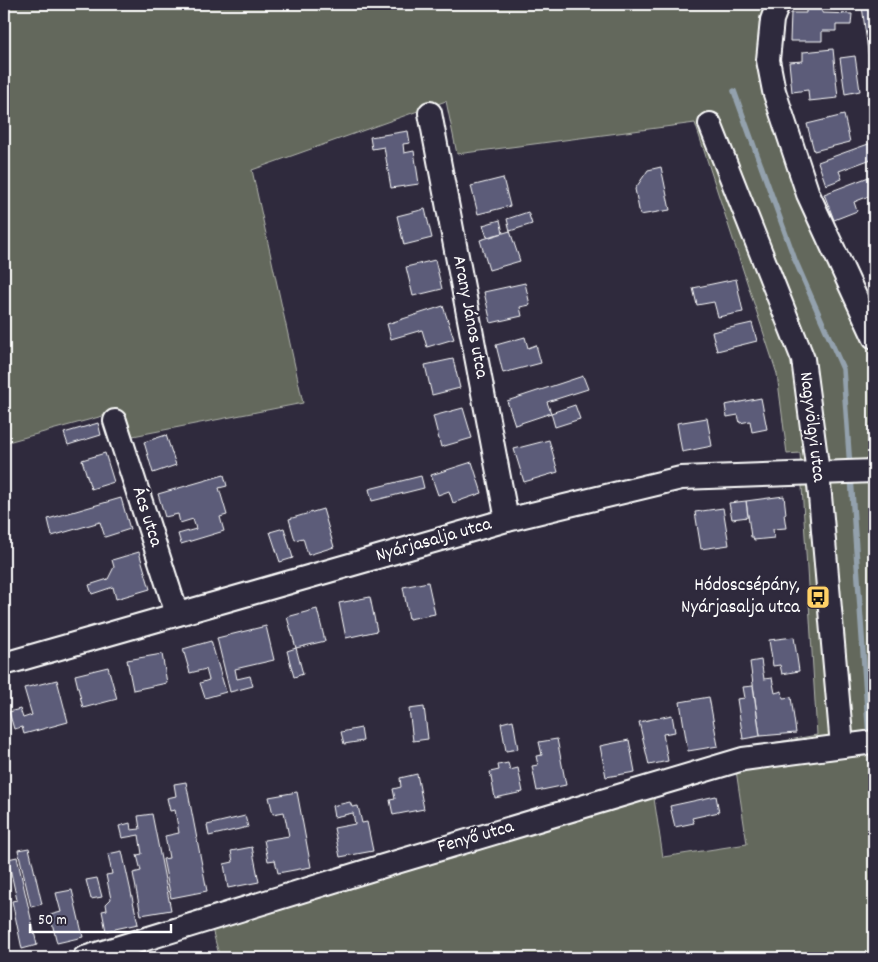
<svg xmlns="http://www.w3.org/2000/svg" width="878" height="962" font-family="Dekko,sans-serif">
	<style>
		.green { fill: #63685b; stroke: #b1b4ad }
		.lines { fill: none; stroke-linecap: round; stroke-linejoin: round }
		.stream { stroke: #93a1ad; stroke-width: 5.5 }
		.building { fill: #5b5c79; stroke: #fff }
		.minor-casing { stroke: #fff; stroke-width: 26 }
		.minor { stroke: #2f2a3d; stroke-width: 22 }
		.labels { text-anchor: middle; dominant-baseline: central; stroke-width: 4.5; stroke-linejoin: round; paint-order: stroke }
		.street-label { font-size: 19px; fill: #fff; stroke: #2f2a3d }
		.poi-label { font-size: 19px; fill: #fff; stroke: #2f2a3d; text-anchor: end }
	</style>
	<rect width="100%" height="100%" fill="#2f2a3d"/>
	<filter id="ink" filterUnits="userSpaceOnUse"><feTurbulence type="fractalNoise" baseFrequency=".02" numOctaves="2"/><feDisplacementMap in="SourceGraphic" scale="10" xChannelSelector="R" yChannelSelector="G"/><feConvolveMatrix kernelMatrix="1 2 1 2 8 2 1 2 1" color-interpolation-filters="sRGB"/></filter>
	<g filter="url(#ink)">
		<!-- green -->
		<polygon class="green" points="4,4 788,4 779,39 781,73 812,175 874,307 874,958 220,958 207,911 651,779 663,857 747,844 733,750 817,735 800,453 787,454 777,374 695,123 457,154 446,101 252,170 303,403 133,436 121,411 4,443"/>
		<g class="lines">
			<!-- stream -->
			<g class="stream">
				<polyline points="734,91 795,260 843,369 850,468"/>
				<polyline points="851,477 869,738"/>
				<polyline points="870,747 874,805"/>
			</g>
		</g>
		<!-- building -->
		<g class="building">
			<polygon points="806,4 822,4 822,13 852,14 851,25 836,25 836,31 822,31 822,41 790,41 791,13 806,13"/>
			<polygon points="874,4 874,74 871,74 862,6"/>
			<polygon points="833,49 838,98 809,101 808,90 792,92 789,62 803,61 803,52"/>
			<polygon points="855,56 860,91 845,94 840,58"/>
			<polygon points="844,115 850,142 814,151 807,124"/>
			<polygon points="408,131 410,143 403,144 404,153 414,151 419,184 391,188 384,147 372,149 370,137"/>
			<polygon points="874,142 874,158 839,171 842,179 826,185 818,162"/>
			<polygon points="661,167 670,210 640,215 635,189 648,170"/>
			<polygon points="874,175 874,194 854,202 857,211 834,220 824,194"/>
			<polygon points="503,178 510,206 478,214 471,186"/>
			<polygon points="425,209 432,238 404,245 397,216"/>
			<polygon points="528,212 532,224 510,231 507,219"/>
			<polygon points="500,220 503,233 487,237 483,225"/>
			<polygon points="510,231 520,261 489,270 480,240"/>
			<polygon points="435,260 442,289 413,296 406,267"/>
			<polygon points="736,279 743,312 718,317 714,302 697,305 693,288"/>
			<polygon points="525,283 530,305 520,307 522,316 491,323 484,292"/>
			<polygon points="443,306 454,339 427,347 422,330 391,339 387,324"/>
			<polygon points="752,323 757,341 717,351 712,332"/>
			<polygon points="525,337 528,348 536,345 541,363 503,373 496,345"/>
			<polygon points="453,359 460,388 432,395 425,365"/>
			<polygon points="583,376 588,389 547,402 551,413 515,425 507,401"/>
			<polygon points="761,398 767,429 752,432 750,421 740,423 738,415 727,417 725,405"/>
			<polygon points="575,405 580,419 555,427 551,413"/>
			<polygon points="463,408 472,438 441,447 433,416"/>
			<polygon points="707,418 712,446 682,452 677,423"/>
			<polygon points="98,423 101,435 68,445 64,433"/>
			<polygon points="166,435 176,465 153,473 144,442"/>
			<polygon points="549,440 558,472 524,482 514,449"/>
			<polygon points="105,453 114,482 91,489 82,460"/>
			<polygon points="472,462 482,493 453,503 449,491 438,495 431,475"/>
			<polygon points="224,475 227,486 219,488 227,515 220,517 224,531 181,544 178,534 196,529 193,519 180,523 178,514 165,517 158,494"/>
			<polygon points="421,476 424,488 372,501 369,489"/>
			<polygon points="784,496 786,514 784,514 786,528 773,529 774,538 754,540 753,537 751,537 746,501"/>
			<polygon points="121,498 130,529 105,537 100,522 52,536 48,519"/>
			<polygon points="746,501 748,517 732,519 729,503"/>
			<polygon points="723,508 729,545 701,549 695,512"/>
			<polygon points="323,509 334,547 308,555 303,538 295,540 289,519"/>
			<polygon points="284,528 293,558 280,562 270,532"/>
			<polygon points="139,552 150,589 116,599 113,587 92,594 89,585 108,579 114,567 112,560"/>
			<polygon points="428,582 435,614 409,619 403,587"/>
			<polygon points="370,597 377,631 346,638 339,603"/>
			<polygon points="317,609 325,641 296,648 287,617"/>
			<polygon points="266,626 274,660 235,669 237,679 250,676 253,686 230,692 217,638"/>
			<polygon points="794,637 799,671 782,674 780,665 773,666 769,640"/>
			<polygon points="211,641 226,692 205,698 200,683 209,680 206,669 190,673 183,649"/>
			<polygon points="296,648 303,674 294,677 287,651"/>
			<polygon points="162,654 167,683 133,690 127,660"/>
			<polygon points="761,660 764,679 772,678 775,693 782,691 783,698 791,697 796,733 760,736 750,662"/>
			<polygon points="108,667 117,699 83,708 75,675"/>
			<polygon points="57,680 68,722 24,734 22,727 14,729 9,712 20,709 23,718 32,715 24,688"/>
			<polygon points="753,686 760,736 743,739 737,699 745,698 743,687"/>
			<polygon points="709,697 718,746 688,751 680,702"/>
			<polygon points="424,707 428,739 413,741 409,709"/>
			<polygon points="672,715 675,732 663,734 668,761 649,765 639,722"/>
			<polygon points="513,720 518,749 506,751 501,723"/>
			<polygon points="361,728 363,741 344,744 341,732"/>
			<polygon points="557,739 566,785 537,791 532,766 538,765 536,756 542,755 539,742"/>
			<polygon points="629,740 635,772 606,777 600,746"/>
			<polygon points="508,763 510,770 518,768 523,792 495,798 490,772 499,770 498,765"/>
			<polygon points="417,774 424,809 393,815 390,800 395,799 393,789 401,787 400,778"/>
			<polygon points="186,782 207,891 171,898 163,859 169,858 165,836 179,833 175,810 170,811 167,798 176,796 174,784"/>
			<polygon points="297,792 311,867 278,873 275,860 268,861 264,840 289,836 284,812 273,814 269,797"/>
			<polygon points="716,796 719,812 692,818 694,823 675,827 670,806"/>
			<polygon points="350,802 352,807 358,806 362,823 367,822 373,851 340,857 334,828 355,824 353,813 334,817 332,806"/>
			<polygon points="152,814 171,910 141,915 133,873 141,871 137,855 142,854 139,835 122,838 119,826 130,823 131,830 140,829 138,816"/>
			<polygon points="245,816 248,827 209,836 207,825"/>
			<polygon points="252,847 259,882 228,888 224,864 233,862 231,851"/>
			<polygon points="29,848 42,904 31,907 18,850"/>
			<polygon points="122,851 138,924 106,931 102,911 107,910 106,904 111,899 106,875 112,874 108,854"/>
			<polygon points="17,857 37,945 22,949 12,901 17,900 8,859"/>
			<polygon points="97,878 102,897 91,899 86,880"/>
			<polygon points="72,890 83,937 57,943 50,915 61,912 56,893"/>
		</g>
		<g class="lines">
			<!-- minor casing -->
			<g class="minor-casing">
				<g id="minor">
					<polyline points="778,4 772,20 768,60 774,91 808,194 874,337"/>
					<polyline points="430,113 507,520"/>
					<polyline points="710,124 803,359 818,473 842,746"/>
					<polyline points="115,421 177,614"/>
					<polyline points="4,664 507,520 681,478 874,471"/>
					<polyline points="84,958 373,869 743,759 874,742"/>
				</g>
			</g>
			<!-- minor -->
			<use href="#minor" class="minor"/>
		</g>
	</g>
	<!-- icons -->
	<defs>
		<g id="bus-square" transform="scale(1.25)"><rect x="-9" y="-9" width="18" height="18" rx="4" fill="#ffd166" stroke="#2f2a3d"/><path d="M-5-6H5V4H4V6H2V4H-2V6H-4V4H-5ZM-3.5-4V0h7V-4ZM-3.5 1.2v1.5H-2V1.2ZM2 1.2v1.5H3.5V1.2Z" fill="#111"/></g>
	</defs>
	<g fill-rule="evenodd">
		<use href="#bus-square" x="818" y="597"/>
	</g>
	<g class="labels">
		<!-- street labels -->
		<g class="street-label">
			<text transform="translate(469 317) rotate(79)">Arany János utca</text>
			<text transform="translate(811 427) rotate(83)">Nagyvölgyi utca</text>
			<text transform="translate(146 517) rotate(72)">Ács utca</text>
			<text transform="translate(434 541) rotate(-16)">Nyárjasalja utca</text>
			<text transform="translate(476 838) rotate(-16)">Fenyő utca</text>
		</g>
		<!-- poi labels -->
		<g class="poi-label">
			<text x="800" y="586">Hódoscsépány,<tspan x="800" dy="22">Nyárjasalja utca</tspan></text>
		</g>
	</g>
	<!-- margin -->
	<rect width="878" height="962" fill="none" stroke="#2f2a3d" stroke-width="20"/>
	<rect x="10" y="10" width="858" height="942" fill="none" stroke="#fff" stroke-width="2" filter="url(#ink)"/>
	<!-- scale -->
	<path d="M30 924v8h141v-8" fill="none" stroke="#ffffff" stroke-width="2.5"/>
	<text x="38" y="924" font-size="15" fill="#ffffff" stroke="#2f2a3d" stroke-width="4" paint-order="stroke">50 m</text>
</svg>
